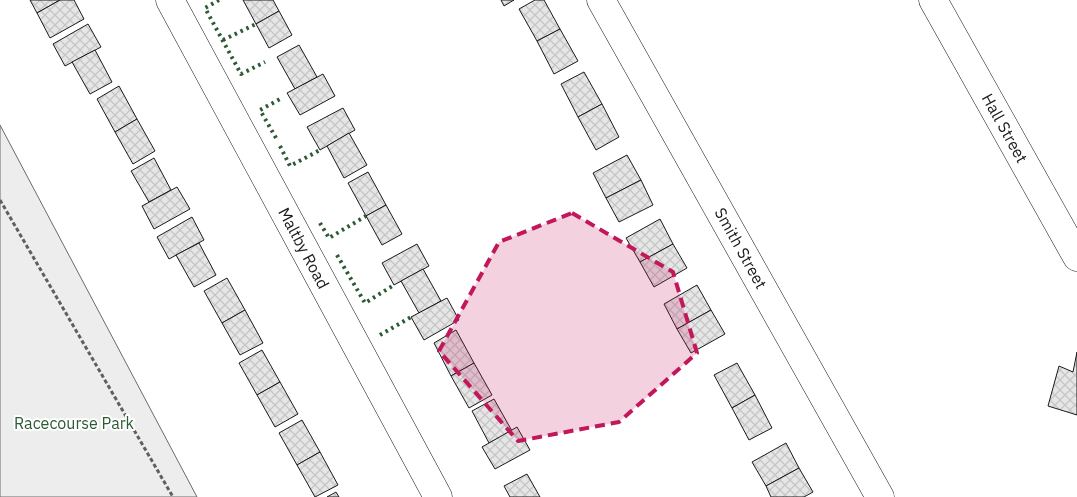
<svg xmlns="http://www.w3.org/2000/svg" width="1077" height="497" font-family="'IBM Plex Sans',sans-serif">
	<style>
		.built { fill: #ededed; stroke: #6a6a6a }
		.building { fill: url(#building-cross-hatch); stroke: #1a1a1a }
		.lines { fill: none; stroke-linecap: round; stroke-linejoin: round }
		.minor-casing { stroke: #1a1a1a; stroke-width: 29 }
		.path { stroke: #5f5f5f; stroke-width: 3; stroke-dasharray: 4 2.5; stroke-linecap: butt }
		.minor { stroke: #fff; stroke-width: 28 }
		.hedge { stroke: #2b5a34; stroke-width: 4; stroke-dasharray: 2.5 4; stroke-linecap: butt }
		.marked { fill: #c2185b; fill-opacity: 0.2; stroke: #c2185b; stroke-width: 4; stroke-dasharray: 10 6; stroke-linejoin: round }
		.labels { text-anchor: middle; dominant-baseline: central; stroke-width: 4; stroke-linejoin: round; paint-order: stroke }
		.street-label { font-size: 16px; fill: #1a1a1a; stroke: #fff }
		.park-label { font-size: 16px; fill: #2b5a34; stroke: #fff }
	</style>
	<defs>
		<pattern id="building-cross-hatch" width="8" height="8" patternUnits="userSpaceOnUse" patternTransform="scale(1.25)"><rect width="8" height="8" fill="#e6e6e6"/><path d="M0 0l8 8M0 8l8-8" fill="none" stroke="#c5c5c5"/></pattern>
	</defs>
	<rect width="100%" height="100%" fill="#fff"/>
	<!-- built -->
	<polygon class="built" points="0,125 197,497 0,497"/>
	<!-- building -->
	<g class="building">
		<polygon points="30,0 60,0 37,13"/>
		<polygon points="60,0 74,0 84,19 50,38 37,13"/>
		<polygon points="243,0 273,0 279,11 256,24"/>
		<polygon points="501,0 514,0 504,6"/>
		<polygon points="535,0 544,0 560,29 537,41 519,9"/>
		<polygon points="279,11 292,35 269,48 256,24"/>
		<polygon points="88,24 101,47 65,66 53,44"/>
		<polygon points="560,29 578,61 554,74 537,41"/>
		<polygon points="299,45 317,77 295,89 277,57"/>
		<polygon points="95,50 112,82 90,94 72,62"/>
		<polygon points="584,72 602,104 578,117 561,84"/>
		<polygon points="323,74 335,96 300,115 287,93"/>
		<polygon points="119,86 137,119 115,132 97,99"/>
		<polygon points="602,104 619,137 596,150 578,117"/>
		<polygon points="343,108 355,130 320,150 307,127"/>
		<polygon points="137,119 155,151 133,164 115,132"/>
		<polygon points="349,133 367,165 344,178 327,146"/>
		<polygon points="627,155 641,180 606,198 593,173"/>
		<polygon points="154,158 171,190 149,202 131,171"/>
		<polygon points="368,172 386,205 366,216 348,183"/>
		<polygon points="641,180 653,205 619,222 606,198"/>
		<polygon points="177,187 190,209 154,229 142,206"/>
		<polygon points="386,205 402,234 382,245 366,216"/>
		<polygon points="192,217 204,240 169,259 157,237"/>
		<polygon points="660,219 673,244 640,262 626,238"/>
		<polygon points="199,243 216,275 194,287 176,255"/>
		<polygon points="417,244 429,266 394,285 382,263"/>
		<polygon points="673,244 687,268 654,287 640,262"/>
		<polygon points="423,269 441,301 419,313 401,281"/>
		<polygon points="227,278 245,310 222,323 204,291"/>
		<polygon points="697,285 711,310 677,329 664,304"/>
		<polygon points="447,298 459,320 424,340 411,317"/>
		<polygon points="245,310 263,343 240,355 222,323"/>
		<polygon points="711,310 725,334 691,353 677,329"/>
		<polygon points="456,330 474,363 451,376 434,343"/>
		<polygon points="262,350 280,382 257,395 239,363"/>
		<polygon points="1077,352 1077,415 1048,406 1059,366 1073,372"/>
		<polygon points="474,363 492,395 469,408 451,376"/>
		<polygon points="737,363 755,395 732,408 714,375"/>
		<polygon points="280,382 298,414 275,427 257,395"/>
		<polygon points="755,395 772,428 749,440 732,408"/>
		<polygon points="494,399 512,431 489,443 472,411"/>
		<polygon points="302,420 320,452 297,465 279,433"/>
		<polygon points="517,427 530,450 495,469 482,447"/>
		<polygon points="786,443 799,468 766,486 752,462"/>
		<polygon points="320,452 338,485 315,497 297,465"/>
		<polygon points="799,468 813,492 804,497 771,497 766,486"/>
		<polygon points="527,474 540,497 510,497 504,486"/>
		<polygon points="336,492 339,497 327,497"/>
	</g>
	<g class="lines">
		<!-- minor casing -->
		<g class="minor-casing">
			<g id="minor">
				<polyline points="170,0 438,497"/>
				<polyline points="601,0 880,497"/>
				<polyline points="933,0 1077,257"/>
			</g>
		</g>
		<!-- path -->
		<polyline class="path" points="0,200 173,497"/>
		<!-- minor -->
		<use href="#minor" class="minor"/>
		<!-- hedge -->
		<g class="hedge">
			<polyline points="219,0 205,8 241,74 265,62"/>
			<polyline points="223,40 256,24"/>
			<polyline points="276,138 260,110 282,98"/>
			<polyline points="280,146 290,166 320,150"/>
			<polyline points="320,223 329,238 366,216"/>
			<polyline points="337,255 365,303 394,285"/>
			<polyline points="380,335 411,317"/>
		</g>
	</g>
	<!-- marked area -->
	<path class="marked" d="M572,213L673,272L697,353L619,422L518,441L439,351L499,242Z"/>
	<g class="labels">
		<!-- street labels -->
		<g class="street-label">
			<text transform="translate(1005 128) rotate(61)">Hall Street</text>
			<text transform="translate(304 248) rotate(62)">Maltby Road</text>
			<text transform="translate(741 248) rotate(61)">Smith Street</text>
		</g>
		<!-- park labels -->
		<g class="park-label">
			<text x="74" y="423">Racecourse Park</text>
		</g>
	</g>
</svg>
